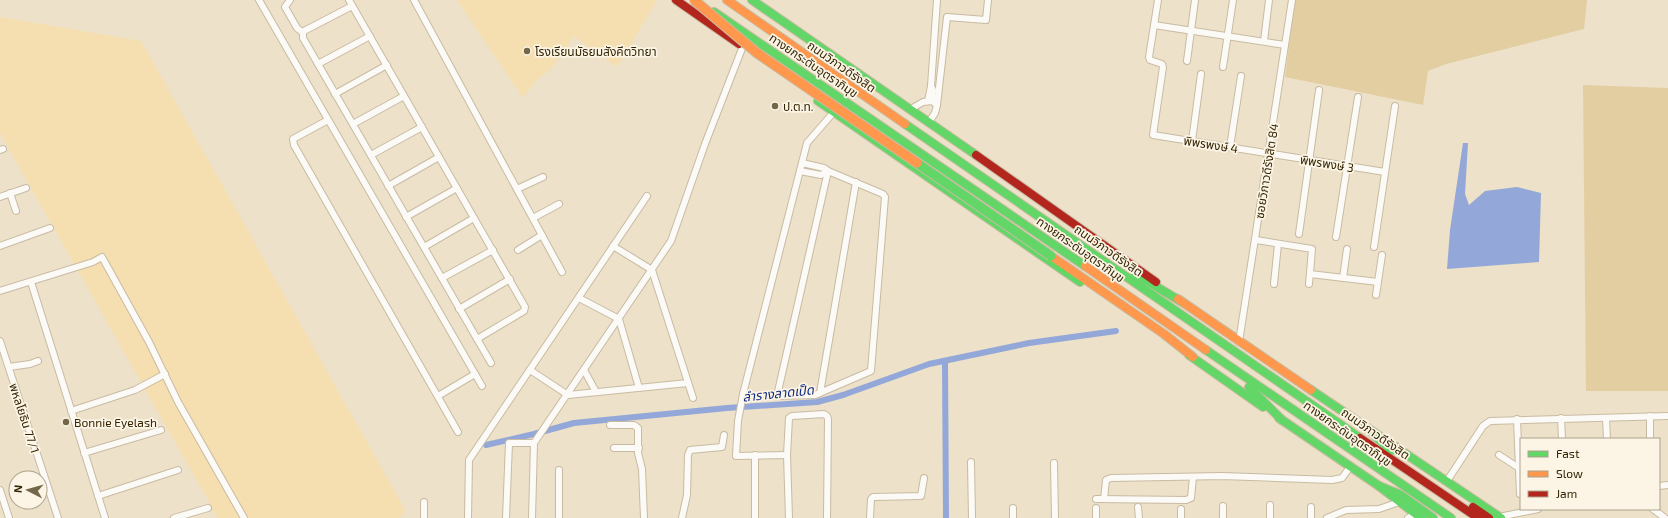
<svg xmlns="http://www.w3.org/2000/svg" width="1668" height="518" font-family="'Exo 2','Noto Sans Thai',sans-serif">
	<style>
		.built { fill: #f5deaf }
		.green { fill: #e3cea2 }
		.water { fill: #93a8d8 }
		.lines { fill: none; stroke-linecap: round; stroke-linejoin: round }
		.canal { stroke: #93a8d8; stroke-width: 6 }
		.street-casing { stroke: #c8bba2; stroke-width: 8 }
		.fast-casing { stroke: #c8bba2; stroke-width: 10 }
		.slow-casing { stroke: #c8bba2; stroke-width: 10 }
		.jam-casing { stroke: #c8bba2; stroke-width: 10 }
		.street { stroke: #fcfaf7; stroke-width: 6 }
		.fast { stroke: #63d668; stroke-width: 8 }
		.slow { stroke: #ff974d; stroke-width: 8 }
		.jam { stroke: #b3261e; stroke-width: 8 }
		.fast-bridge-casing { stroke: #c8bba2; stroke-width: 11; stroke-linecap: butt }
		.slow-bridge-casing { stroke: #c8bba2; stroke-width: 11; stroke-linecap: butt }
		.fast-bridge { stroke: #63d668; stroke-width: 9 }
		.slow-bridge { stroke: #ff974d; stroke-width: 9 }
		.poi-dot { fill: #746749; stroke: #fcf5e6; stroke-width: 1.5 }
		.labels { text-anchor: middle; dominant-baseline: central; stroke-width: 3.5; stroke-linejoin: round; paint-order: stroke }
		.poi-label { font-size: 12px; fill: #332504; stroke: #fcf5e6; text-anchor: start }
		.street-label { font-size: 12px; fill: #332504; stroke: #fcf5e6 }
		.water-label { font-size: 13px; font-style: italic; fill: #0c2a83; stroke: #fcf5e6 }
	</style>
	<rect width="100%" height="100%" fill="#ede1c9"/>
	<!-- built -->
	<g class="built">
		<polygon points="457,0 657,0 617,67 574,36 552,68 536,80 523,98"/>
		<polygon points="0,17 141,41 405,510 400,518 218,518 0,133"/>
	</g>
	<!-- green -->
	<g class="green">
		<polygon points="1295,0 1587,0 1584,29 1446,64 1428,71 1423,105 1285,77"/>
		<polygon points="1583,85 1668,88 1668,391 1586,391"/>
	</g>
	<!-- water -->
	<polygon class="water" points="1463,143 1468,143 1465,194 1469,205 1485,191 1517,187 1541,193 1539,262 1447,269 1450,230"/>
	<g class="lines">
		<!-- canal -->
		<g class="canal">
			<polyline points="945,361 946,518"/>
			<polyline points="486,445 534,434 574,423 727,408 817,402 843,395 929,364 1029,343 1116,331"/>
		</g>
		<!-- street casing -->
		<g class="street-casing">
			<g id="street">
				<polyline points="259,0 482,386"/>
				<polyline points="290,0 285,7 297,28 303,33 303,38 318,64 491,363"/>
				<polyline points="349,0 525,307 524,311 477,339"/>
				<polyline points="414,0 562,272"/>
				<polyline points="1158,0 1149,57 1150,60 1162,64 1163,67 1153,135 1385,172"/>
				<polyline points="1154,25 1285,45"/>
				<polyline points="303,33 304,31 352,6"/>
				<polyline points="1264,41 1269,0"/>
				<polyline points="1187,61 1195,0"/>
				<polyline points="318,64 370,36"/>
				<polyline points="1223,67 1233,0"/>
				<polyline points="931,86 937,0"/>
				<polyline points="335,94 387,65"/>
				<polyline points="928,101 931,86 933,90 932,101"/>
				<polyline points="937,105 947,17 986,20 988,0"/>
				<polyline points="911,109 923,102 932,101 937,105 935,113 929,122"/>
				<polyline points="328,120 293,139 294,145 458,432"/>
				<polyline points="353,124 404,96"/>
				<polyline points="1192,141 1201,74"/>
				<polyline points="1230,147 1241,76"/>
				<polyline points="0,150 3,149"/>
				<polyline points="371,155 422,127"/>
				<polyline points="800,171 821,175 828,171 824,168 802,163"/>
				<polygon points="828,171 883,194 885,197 871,371 815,395 777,396"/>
				<polyline points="388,186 439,157"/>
				<polyline points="517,189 543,177"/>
				<polyline points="10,193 16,211"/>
				<polyline points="0,197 26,188"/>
				<polyline points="406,217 457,188"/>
				<polyline points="533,218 559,204"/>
				<polyline points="1299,234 1319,90"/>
				<polyline points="1336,237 1358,97"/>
				<polyline points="1256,240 1312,249 1309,284"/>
				<polyline points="0,246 50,228"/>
				<polyline points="613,246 652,270 693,398"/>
				<polyline points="424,247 474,218"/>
				<polyline points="1374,247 1395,106"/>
				<polyline points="518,250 542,235"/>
				<polyline points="1310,274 1378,282"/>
				<polyline points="442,278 493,250"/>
				<polyline points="1343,278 1347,249"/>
				<polyline points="31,282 105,518"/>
				<polyline points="1274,284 1278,244"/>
				<polyline points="0,291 93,262 102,257 149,342 178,402 244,518"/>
				<polyline points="1376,295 1382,255"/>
				<polyline points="579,298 619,319 639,388"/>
				<polyline points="459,309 510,279"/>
				<polyline points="0,341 58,518"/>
				<polyline points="1239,342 1292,0"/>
				<polyline points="9,367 30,364 38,361"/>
				<polyline points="530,370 568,395 688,383"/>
				<polyline points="584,370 596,392"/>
				<polyline points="820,393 856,182"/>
				<polyline points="438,396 475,374"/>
				<polyline points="71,411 135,390 165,374"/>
				<polyline points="1650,416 1650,439"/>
				<polyline points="1561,418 1562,439"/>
				<polyline points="1606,418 1607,439"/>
				<polyline points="1517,419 1520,494"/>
				<polyline points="610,425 634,425 638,428 638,453 642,469 644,518"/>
				<polyline points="614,448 639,448"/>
				<polyline points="84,453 161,430"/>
				<polyline points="755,455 755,518"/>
				<polyline points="787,455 736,456 738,421 743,394 807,143 833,113"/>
				<polyline points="1499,455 1519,468"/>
				<polyline points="971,462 972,518"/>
				<polyline points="1054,463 1055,518"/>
				<polyline points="1447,481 1483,426 1490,421 1668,416"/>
				<polyline points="1659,486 1668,485"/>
				<polyline points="0,490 9,518"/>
				<polyline points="98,496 178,470"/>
				<polyline points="1096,499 1186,500 1191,498 1193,477"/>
				<polyline points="1104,499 1106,480 1111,478 1222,476 1332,480 1342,478 1350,467"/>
				<polyline points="1270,505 1270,518"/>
				<polyline points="1223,506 1223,518"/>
				<polyline points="1138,507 1139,518"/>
				<polyline points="1311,507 1311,518"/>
				<polyline points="1013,508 1013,518"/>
				<polyline points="1096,508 1096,518"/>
				<polyline points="1181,509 1181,518"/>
				<polyline points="1653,509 1665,518"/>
				<polyline points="1499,517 1538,509"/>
				<polyline points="174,518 208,508"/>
				<polyline points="424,518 424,502"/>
				<polyline points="468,518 469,460 647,196"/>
				<polyline points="506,518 509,443 534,443"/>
				<polyline points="532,518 534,443 671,241 705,144 743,46"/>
				<polyline points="559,518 559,470"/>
				<polyline points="682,518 687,495 688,455 690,450 722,447 724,435"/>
				<polyline points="789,518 787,455 789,418 792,416 824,414 827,416 828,419 827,518"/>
				<polyline points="870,518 871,499 873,497 921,496 924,478"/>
				<polyline points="1327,518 1346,510 1379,509 1399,502"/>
				<polyline points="1408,518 1416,514"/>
			</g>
		</g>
		<!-- fast casing -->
		<g class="fast-casing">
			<g id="fast">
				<polyline points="752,0 976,155"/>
				<polyline points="714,12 1085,266"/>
				<polyline points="818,101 1080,282"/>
				<polyline points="905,124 1360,438"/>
				<polyline points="1135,274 1182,302"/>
				<polyline points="1206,350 1451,518"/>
				<polyline points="1189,355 1263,407"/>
				<polyline points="1249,387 1283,421"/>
				<polyline points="1311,390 1501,518"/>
				<polyline points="1279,418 1379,486 1421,518"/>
				<polyline points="1367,428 1391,451"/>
				<polyline points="1379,486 1401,495 1433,518"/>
			</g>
		</g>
		<!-- slow casing -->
		<g class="slow-casing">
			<g id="slow">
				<polyline points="727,0 905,124"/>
				<polyline points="1051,256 1164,334 1193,357"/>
				<polyline points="1085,266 1206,350"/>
				<polyline points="1178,299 1311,390"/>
			</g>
		</g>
		<!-- jam casing -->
		<g class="jam-casing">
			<g id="jam">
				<polyline points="676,0 739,44"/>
				<polyline points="976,155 1156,282"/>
				<polyline points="1360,438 1478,518"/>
				<polyline points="1473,507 1489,518"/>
			</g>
		</g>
		<!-- street -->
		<use href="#street" class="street"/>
		<!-- fast -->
		<use href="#fast" class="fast"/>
		<!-- slow -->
		<use href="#slow" class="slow"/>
		<!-- jam -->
		<use href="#jam" class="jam"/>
		<!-- fast-bridge casing -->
		<g class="fast-bridge-casing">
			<polyline id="fast-bridge" points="917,163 1051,256"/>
		</g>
		<!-- slow-bridge casing -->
		<g class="slow-bridge-casing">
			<polyline id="slow-bridge" points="694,0 757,53 917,163"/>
		</g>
		<!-- fast-bridge -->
		<use href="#fast-bridge" class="fast-bridge"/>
		<!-- slow-bridge -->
		<use href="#slow-bridge" class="slow-bridge"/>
	</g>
	<!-- markers -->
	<g class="poi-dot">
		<circle cx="527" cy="51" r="4"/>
		<circle cx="775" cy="106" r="4"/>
		<circle cx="66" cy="422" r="4"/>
	</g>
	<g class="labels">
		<!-- poi labels -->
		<g class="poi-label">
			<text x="535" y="51">โรงเรียนมัธยมสังคีตวิทยา</text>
			<text x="783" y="106">ป.ต.ท.</text>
			<text x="74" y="422">Bonnie Eyelash</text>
		</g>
		<!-- street labels -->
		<g class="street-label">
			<text transform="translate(814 65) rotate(34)">ทางยกระดับอุตราภิมุข</text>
			<text transform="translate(842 66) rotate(35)">ถนนวิภาวดีรังสิต</text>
			<text transform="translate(1211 144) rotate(9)">พิพรพงษ์ 4</text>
			<text transform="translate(1327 163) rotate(9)">พิพรพงษ์ 3</text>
			<text transform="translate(1266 171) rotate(-81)">ซอยวิภาวดีรังสิต 84</text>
			<text transform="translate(1081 249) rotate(35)">ทางยกระดับอุตราภิมุข</text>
			<text transform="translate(1109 250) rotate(35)">ถนนวิภาวดีรังสิต</text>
			<text transform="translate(25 418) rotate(72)">พหลโยธิน 77/1</text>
			<text transform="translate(1348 433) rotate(35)">ทางยกระดับอุตราภิมุข</text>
			<text transform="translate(1376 433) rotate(35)">ถนนวิภาวดีรังสิต</text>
		</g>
		<!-- water labels -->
		<g class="water-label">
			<text transform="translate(778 393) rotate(-6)">ลำรางลาดเป็ด</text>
		</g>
	</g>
	<!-- legend -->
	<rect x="1520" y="438" width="140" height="72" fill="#fcf5e6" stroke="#aca28c"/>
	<rect x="1528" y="451" width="20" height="6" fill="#63d668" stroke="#aca28c"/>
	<text x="1556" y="458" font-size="12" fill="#332504">Fast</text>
	<rect x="1528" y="471" width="20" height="6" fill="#ff974d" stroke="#aca28c"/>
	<text x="1556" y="478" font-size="12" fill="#332504">Slow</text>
	<rect x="1528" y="491" width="20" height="6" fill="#b3261e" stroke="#aca28c"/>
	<text x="1556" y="498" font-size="12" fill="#332504">Jam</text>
	<!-- north arrow -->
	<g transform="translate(28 490) rotate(276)"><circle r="19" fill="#fcf5e6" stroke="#aca28c"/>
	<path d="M0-3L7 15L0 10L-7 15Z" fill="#746749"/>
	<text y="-6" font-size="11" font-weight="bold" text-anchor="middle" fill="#332504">N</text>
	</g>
</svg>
